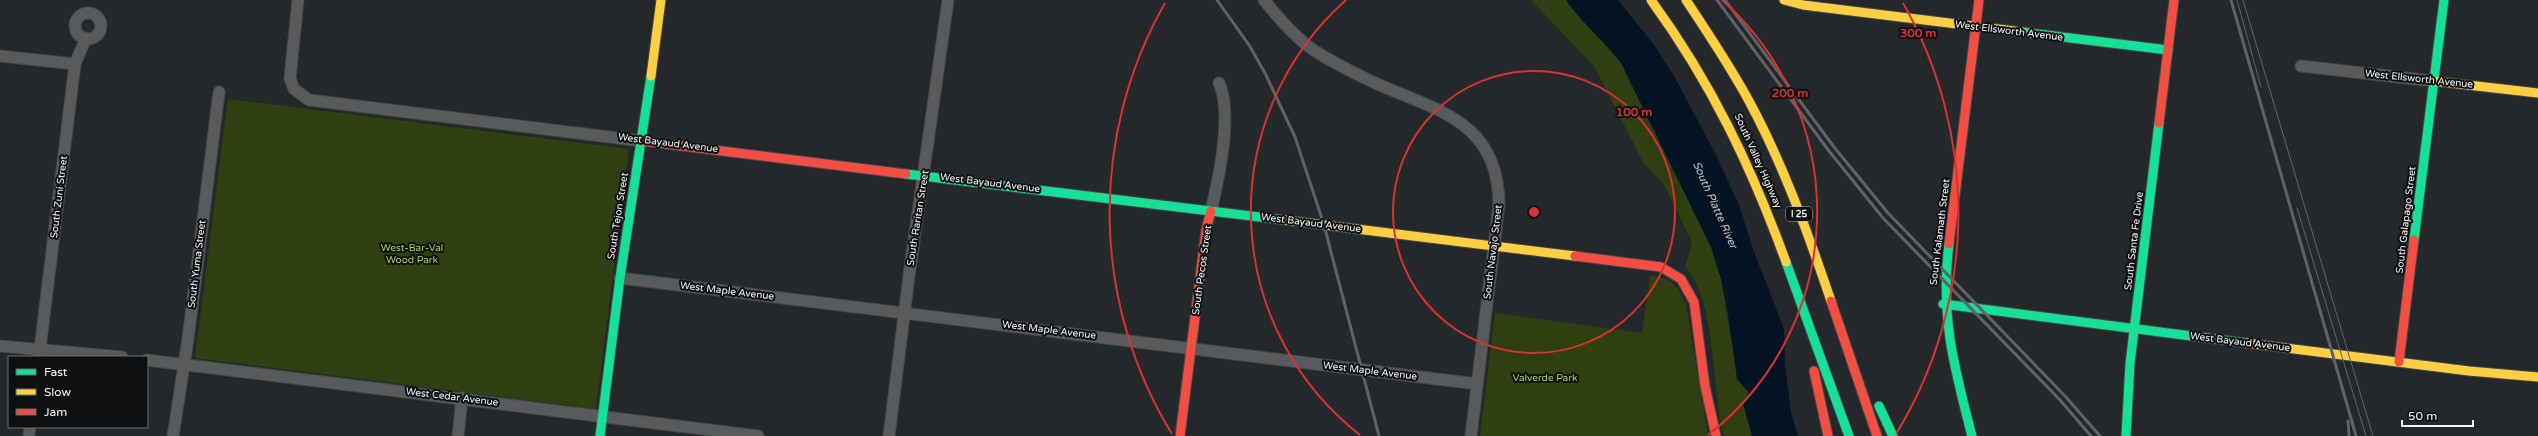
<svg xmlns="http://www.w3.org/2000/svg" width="2538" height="436" font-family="'Varela Round',sans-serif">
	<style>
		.green { fill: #2f3f0f }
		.water { fill: #041425 }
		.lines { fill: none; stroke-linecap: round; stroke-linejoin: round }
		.street-casing { stroke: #444749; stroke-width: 13 }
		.fast-casing { stroke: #444749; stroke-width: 11 }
		.slow-casing { stroke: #444749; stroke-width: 11 }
		.jam-casing { stroke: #444749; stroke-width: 11 }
		.street { stroke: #595a5c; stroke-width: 11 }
		.fast { stroke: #16e098; stroke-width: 9 }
		.slow { stroke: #ffcf43; stroke-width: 9 }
		.jam { stroke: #f24e42; stroke-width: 9 }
		.tram { stroke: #606364; stroke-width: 1 }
		.rail { stroke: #606364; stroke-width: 3 }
		.ring { fill: none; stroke: #d73232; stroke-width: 2 }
		.labels { text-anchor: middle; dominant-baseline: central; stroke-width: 4; stroke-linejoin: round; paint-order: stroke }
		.shield { fill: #0f1012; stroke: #aeb0b2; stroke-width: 1 }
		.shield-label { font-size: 9px; font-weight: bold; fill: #f2f5f7 }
		.street-label { font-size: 10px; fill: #f2f5f7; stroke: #0f1012 }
		.park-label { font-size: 10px; fill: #aad363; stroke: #0f1012 }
		.water-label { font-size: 11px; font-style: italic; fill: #adcef0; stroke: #0f1012 }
		.centre { fill: #d73232; stroke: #0f1012; stroke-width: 2 }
		.ring-label { font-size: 12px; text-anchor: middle; font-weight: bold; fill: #d73232; stroke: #0f1012; stroke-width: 4; stroke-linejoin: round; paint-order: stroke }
	</style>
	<rect width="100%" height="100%" fill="#25282a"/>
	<!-- green -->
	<g class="green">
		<path d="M1531,0H1566C1582,23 1604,41 1621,63L1711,247L1721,279L1730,334L1749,393L1752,436H1724C1712,392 1716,298 1685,267L1692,242L1663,183L1644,164L1594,66Z"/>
		<polygon points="228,99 629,149 596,409 195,358"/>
		<path d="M1650,275C1668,277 1679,286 1686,304L1708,436H1480L1495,313L1642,333Z"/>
	</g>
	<!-- water -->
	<path class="water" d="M1566,0H1618L1654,45L1674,76L1716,155L1739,205L1753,249L1784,329L1785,365L1791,412L1798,436H1752L1743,403L1749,393L1737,379L1728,314L1721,279L1711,247L1621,63C1604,41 1582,23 1566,0Z"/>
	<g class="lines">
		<!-- street casing -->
		<g class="street-casing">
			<g id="street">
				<polyline points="298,0 290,78 294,89 309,100 642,141"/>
				<path d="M1264,0C1279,19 1297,40 1318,53C1336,64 1356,74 1375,83C1438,111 1498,121 1499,204L1471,436"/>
				<circle cx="88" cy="26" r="13"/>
				<polyline points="0,56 75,64"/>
				<polyline points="2301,66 2433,81"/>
				<path d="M1211,211C1219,177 1233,114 1219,83"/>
				<polyline points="620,278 1477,384"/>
				<polyline points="0,346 122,357"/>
				<polyline points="39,357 75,64 86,38"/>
				<polyline points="147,360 758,436"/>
				<polyline points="29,436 30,427"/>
				<polyline points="173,436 188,339 219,92"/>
				<polyline points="458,436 462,398"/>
				<polyline points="889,436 909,276 948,0"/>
			</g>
		</g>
		<!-- fast casing -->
		<g class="fast-casing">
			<g id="fast">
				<polyline points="2022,32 2168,50"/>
				<polyline points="906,174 1284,220"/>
				<polyline points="2414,240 2444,0"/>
				<path d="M1949,244C1940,316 1954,367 1972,436"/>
				<polyline points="1786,262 1849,436"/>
				<polyline points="1943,304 2246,343"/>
				<polyline points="1879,406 1893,436"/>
				<polyline points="600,436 620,278 651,76"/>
				<polyline points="2126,436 2130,364 2159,123"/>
			</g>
		</g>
		<!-- slow casing -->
		<g class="slow-casing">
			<g id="slow">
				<path d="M1651,0C1711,82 1751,166 1786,262"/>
				<path d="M1686,0C1708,33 1730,66 1749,101C1783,164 1808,233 1831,301"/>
				<polyline points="1784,0 1803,5 2022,32"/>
				<polyline points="651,76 661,0"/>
				<polyline points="2433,81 2538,93"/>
				<polyline points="1284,220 1575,256"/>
				<polyline points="2246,343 2469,371 2538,377"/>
			</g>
		</g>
		<!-- jam casing -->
		<g class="jam-casing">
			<g id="jam">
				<polyline points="2159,123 2174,0"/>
				<polyline points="642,141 906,174"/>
				<polyline points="1949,244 1979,0"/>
				<polyline points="1575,256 1661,267 1681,279 1694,302 1705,386 1716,436"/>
				<polyline points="1831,301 1877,436"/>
				<polyline points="2399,362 2414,240"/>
				<polyline points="1814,371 1828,436"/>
				<polyline points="1180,436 1206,230 1211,211"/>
			</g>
		</g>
		<!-- street -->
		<use href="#street" class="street"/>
		<!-- fast -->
		<use href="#fast" class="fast"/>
		<!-- slow -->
		<use href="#slow" class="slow"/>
		<!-- jam -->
		<use href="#jam" class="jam"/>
		<!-- tram -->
		<g class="tram">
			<polyline points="2237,0 2261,87"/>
			<polyline points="2243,0 2373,436"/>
			<polyline points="2297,208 2366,436"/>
		</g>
		<!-- rail -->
		<g class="rail">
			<polyline points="1217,0 1249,45 1265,73 1295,137 1324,225 1379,436"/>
			<polyline points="1717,0 1829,151 1883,218 2060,400 2091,436"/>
			<polyline points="1725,0 1834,147 1888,213 2065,396 2100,436"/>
			<polyline points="2231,0 2356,436"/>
			<polyline points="2348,421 2349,436"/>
		</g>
	</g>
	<!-- distance rings -->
	<g class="ring">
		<circle cx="1534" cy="212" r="141"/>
		<path d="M1360 435A283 283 0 0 1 1346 0M1722 0A283 283 0 0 1 1708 435"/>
		<path d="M1172 434A424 424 0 0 1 1165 3M1903 3A424 424 0 0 1 1896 434"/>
	</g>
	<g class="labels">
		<!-- shield labels -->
		<rect class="shield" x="1786" y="207" width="26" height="14" rx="3"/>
		<g class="shield-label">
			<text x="1799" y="214">I 25</text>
		</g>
		<!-- street labels -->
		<g class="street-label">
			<text transform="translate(2009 31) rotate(7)">West Ellsworth Avenue</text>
			<text transform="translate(2419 79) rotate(6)">West Ellsworth Avenue</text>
			<text transform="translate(668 143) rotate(7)">West Bayaud Avenue</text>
			<text transform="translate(1758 161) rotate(66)">South Valley Highway</text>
			<text transform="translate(990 183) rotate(7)">West Bayaud Avenue</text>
			<text transform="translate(59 197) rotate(-83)">South Zuni Street</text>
			<text transform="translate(618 216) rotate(-81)">South Tejon Street</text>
			<text transform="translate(918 218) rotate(-81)">South Raritan Street</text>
			<text transform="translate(2406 220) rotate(-83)">South Galapago Street</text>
			<text transform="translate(1311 223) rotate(7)">West Bayaud Avenue</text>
			<text transform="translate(1940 232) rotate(-83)">South Kalamath Street</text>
			<text transform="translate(2134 241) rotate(-83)">South Santa Fe Drive</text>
			<text transform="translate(1493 252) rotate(-83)">South Navajo Street</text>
			<text transform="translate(197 264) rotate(-83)">South Yuma Street</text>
			<text transform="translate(1202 270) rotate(-82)">South Pecos Street</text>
			<text transform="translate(727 291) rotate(7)">West Maple Avenue</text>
			<text transform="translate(1049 330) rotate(7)">West Maple Avenue</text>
			<text transform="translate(2240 342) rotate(7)">West Bayaud Avenue</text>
			<text transform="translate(1370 371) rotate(7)">West Maple Avenue</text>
			<text transform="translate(452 397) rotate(7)">West Cedar Avenue</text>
		</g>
		<!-- park labels -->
		<g class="park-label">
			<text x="412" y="248">West-Bar-Val<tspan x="412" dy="12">Wood Park</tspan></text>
			<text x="1545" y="378">Valverde Park</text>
		</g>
		<!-- water labels -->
		<g class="water-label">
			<text transform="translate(1715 205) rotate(66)">South Platte River</text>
		</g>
	</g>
	<circle cx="1534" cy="212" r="6" class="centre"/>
	<g class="ring-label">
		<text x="1918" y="37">300 m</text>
		<text x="1790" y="97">200 m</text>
		<text x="1634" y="116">100 m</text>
	</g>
	<!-- legend -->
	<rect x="8" y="356" width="140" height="72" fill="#0f1012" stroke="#6a6c6e"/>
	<rect x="16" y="369" width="20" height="6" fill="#16e098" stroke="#6a6c6e"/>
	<text x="44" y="376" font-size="12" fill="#f2f5f7">Fast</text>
	<rect x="16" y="389" width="20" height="6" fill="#ffcf43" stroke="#6a6c6e"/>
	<text x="44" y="396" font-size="12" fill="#f2f5f7">Slow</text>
	<rect x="16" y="409" width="20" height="6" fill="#f24e42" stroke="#6a6c6e"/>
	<text x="44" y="416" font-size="12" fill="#f2f5f7">Jam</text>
	<!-- scale -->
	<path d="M2402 420v6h71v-6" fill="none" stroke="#f2f5f7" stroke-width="2"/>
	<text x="2408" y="420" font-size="12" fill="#f2f5f7" stroke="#0f1012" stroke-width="3" paint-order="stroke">50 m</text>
</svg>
